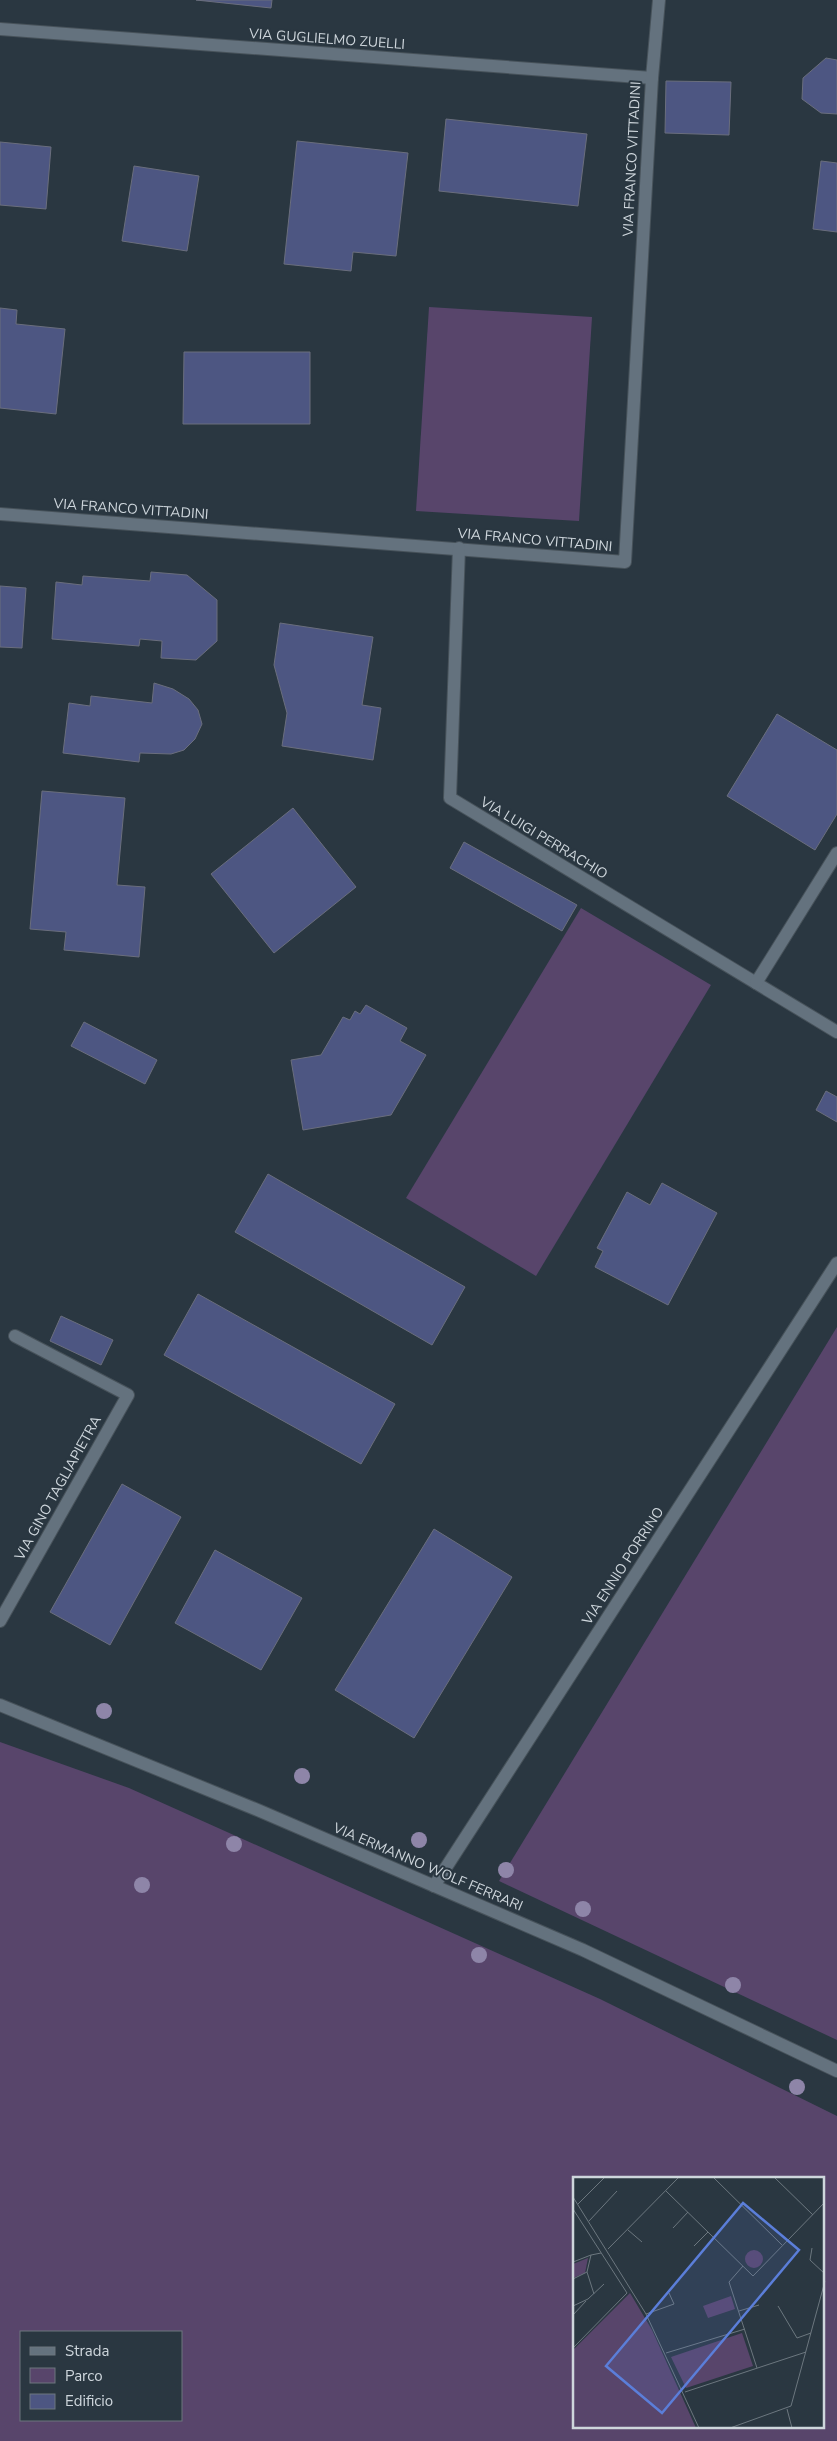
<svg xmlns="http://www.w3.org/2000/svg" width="837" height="2441" font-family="'Nunito Sans',sans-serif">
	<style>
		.green { fill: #58456b; fill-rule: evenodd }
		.building { fill: #4d5682; stroke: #6a6e7d }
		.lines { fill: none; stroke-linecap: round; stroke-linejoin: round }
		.minor-casing { stroke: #47525a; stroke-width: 14 }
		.minor { stroke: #64727e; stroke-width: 12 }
		.tree { fill: #8e85a8 }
		.labels { text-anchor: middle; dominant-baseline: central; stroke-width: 4; stroke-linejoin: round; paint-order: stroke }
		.street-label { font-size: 14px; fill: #ced6dc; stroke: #2a3741 }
		.inset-road { fill: none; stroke: #6c777f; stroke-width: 1 }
		.view { fill: #5b7ed9; fill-opacity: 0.15; stroke: #5b7ed9; stroke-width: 2.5 }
		.inset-edge { fill: none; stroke: #ced6dc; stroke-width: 2.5 }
	</style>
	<rect width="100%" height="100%" fill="#2a3741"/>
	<!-- green -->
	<g class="green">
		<polygon points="429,307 592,317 579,521 416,511"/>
		<polygon points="581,908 711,985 536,1276 406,1198"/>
		<polygon points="837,1327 837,2040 499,1881"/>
		<path d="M0,1742L129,1788L600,1999L837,2116V2441H0ZM823,2178V2427H574V2178ZM181,2332V2420H21V2332Z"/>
	</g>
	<!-- building -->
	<g class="building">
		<polygon points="196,0 272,0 271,8"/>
		<polygon points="826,58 837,60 837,114 821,113 802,99 803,78"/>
		<polygon points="666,81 731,82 729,135 665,133"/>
		<polygon points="446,119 587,134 578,206 439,191"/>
		<polygon points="297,141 408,153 396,256 353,252 351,271 284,264"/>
		<polygon points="0,142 51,147 46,209 0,205"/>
		<polygon points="821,161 837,163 837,232 813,229"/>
		<polygon points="134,166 199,176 187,251 122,241"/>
		<polygon points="0,308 17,310 16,324 65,329 56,414 0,408"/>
		<polygon points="184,352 310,352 310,424 183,424"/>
		<polygon points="151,572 187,575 217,600 217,641 196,660 161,658 162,641 140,639 139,646 52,639 56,582 82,585 83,576 150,581"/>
		<polygon points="0,586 26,588 22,648 0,647"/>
		<polygon points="280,623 373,637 362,705 381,708 373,760 282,746 287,713 274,665"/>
		<polygon points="154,683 173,689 189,699 198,710 202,724 195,739 184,750 171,754 140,753 139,762 63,753 69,703 90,706 91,696 152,703"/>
		<polygon points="777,714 837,750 837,814 815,850 727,796"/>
		<polygon points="42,791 125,798 117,885 145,887 139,957 64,950 66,932 30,929"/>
		<polygon points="293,808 356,887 274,953 211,874"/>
		<polygon points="464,842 577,905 562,931 450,868"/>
		<polygon points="366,1005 407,1028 400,1041 426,1055 391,1115 303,1130 291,1060 321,1055 343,1017 350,1020 355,1011 360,1014"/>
		<polygon points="84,1022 157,1060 145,1084 71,1046"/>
		<polygon points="826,1091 837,1097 837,1122 816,1110"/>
		<polygon points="268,1174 465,1287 432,1345 235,1232"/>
		<polygon points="662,1183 717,1213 668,1305 595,1267 603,1251 597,1248 627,1192 650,1205"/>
		<polygon points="198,1294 395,1404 361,1464 164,1355"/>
		<polygon points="61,1316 113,1340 101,1365 50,1341"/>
		<polygon points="122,1484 181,1517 110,1645 50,1612"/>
		<polygon points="434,1529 512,1577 414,1738 335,1690"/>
		<polygon points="215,1550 302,1598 261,1670 175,1623"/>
	</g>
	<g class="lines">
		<!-- minor casing -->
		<g class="minor-casing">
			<g id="minor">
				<polyline points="0,29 652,78"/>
				<polyline points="0,514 625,562 652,78 659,0"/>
				<polyline points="459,548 450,798 837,1032"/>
				<polyline points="756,983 837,853"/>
				<polyline points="0,1621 128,1395 15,1336"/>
				<polyline points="0,1705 260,1811 583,1950 837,2071"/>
				<polyline points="434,1886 837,1263"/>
			</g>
		</g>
		<!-- minor -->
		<use href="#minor" class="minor"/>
	</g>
	<!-- trees -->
	<g class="tree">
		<circle cx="104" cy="1711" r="8"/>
		<circle cx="302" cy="1776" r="8"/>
		<circle cx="419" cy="1840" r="8"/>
		<circle cx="234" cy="1844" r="8"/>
		<circle cx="506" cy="1870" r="8"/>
		<circle cx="142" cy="1885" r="8"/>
		<circle cx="583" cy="1909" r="8"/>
		<circle cx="479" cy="1955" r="8"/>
		<circle cx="733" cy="1985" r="8"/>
		<circle cx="797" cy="2087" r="8"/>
	</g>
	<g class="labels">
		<!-- street labels -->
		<g class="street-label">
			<text transform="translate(327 39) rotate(4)">VIA GUGLIELMO ZUELLI</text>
			<text transform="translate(632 159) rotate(-87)">VIA FRANCO VITTADINI</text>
			<text transform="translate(131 509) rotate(4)">VIA FRANCO VITTADINI</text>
			<text transform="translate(535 540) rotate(5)">VIA FRANCO VITTADINI</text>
			<text transform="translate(544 838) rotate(31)">VIA LUIGI PERRACHIO</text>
			<text transform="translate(58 1488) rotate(-61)">VIA GINO TAGLIAPIETRA</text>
			<text transform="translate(623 1566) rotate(-57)">VIA ENNIO PORRINO</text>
			<text transform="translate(428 1867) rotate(23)">VIA ERMANNO WOLF FERRARI</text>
		</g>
	</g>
	<!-- overview -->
	<g transform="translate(573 2177)">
		<rect width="251" height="251" fill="#2a3741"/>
		<path d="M172 82a9 9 0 1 1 18 0a9 9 0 1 1-18 0ZM15,81L12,96L0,101V87ZM57,116L79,153L123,251H0V173ZM158,119L162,132L135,141L130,129ZM169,156L180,189L113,211L98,180Z" fill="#58456b"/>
		<path class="inset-road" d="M140,0L209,68M201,0L240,38M93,14L180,99L252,25M0,20L73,137L126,251M5,27L32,0M0,32L54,116L0,171M16,44L44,14M100,51L115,35M55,53L69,65M121,69L135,55M239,71L237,83L252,97M35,72L106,0M0,85L18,78M170,89L156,105L184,191M0,102L14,95M21,117L14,95L18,78L28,76M0,129L15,122L31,107M205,129L224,161L238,156M166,134L186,128M73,137L101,127L96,116M0,138L13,124M93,176L172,152M112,215L233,175M214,232L219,251M157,251L218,229L252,104"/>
		<path class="view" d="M170,26L226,73L89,236L33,189Z"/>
		<rect width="251" height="251" class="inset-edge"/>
	</g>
	<!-- legend -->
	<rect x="20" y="2331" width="162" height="90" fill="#2a3741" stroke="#6c777f"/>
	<rect x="30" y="2347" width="25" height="8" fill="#64727e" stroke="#6c777f"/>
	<text x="65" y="2356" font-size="15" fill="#ced6dc">Strada</text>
	<rect x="30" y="2368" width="25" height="15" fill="#58456b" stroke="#6c777f"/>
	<text x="65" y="2381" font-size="15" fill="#ced6dc">Parco</text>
	<rect x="30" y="2394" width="25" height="15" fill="#4d5682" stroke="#6c777f"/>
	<text x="65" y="2406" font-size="15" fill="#ced6dc">Edificio</text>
</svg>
